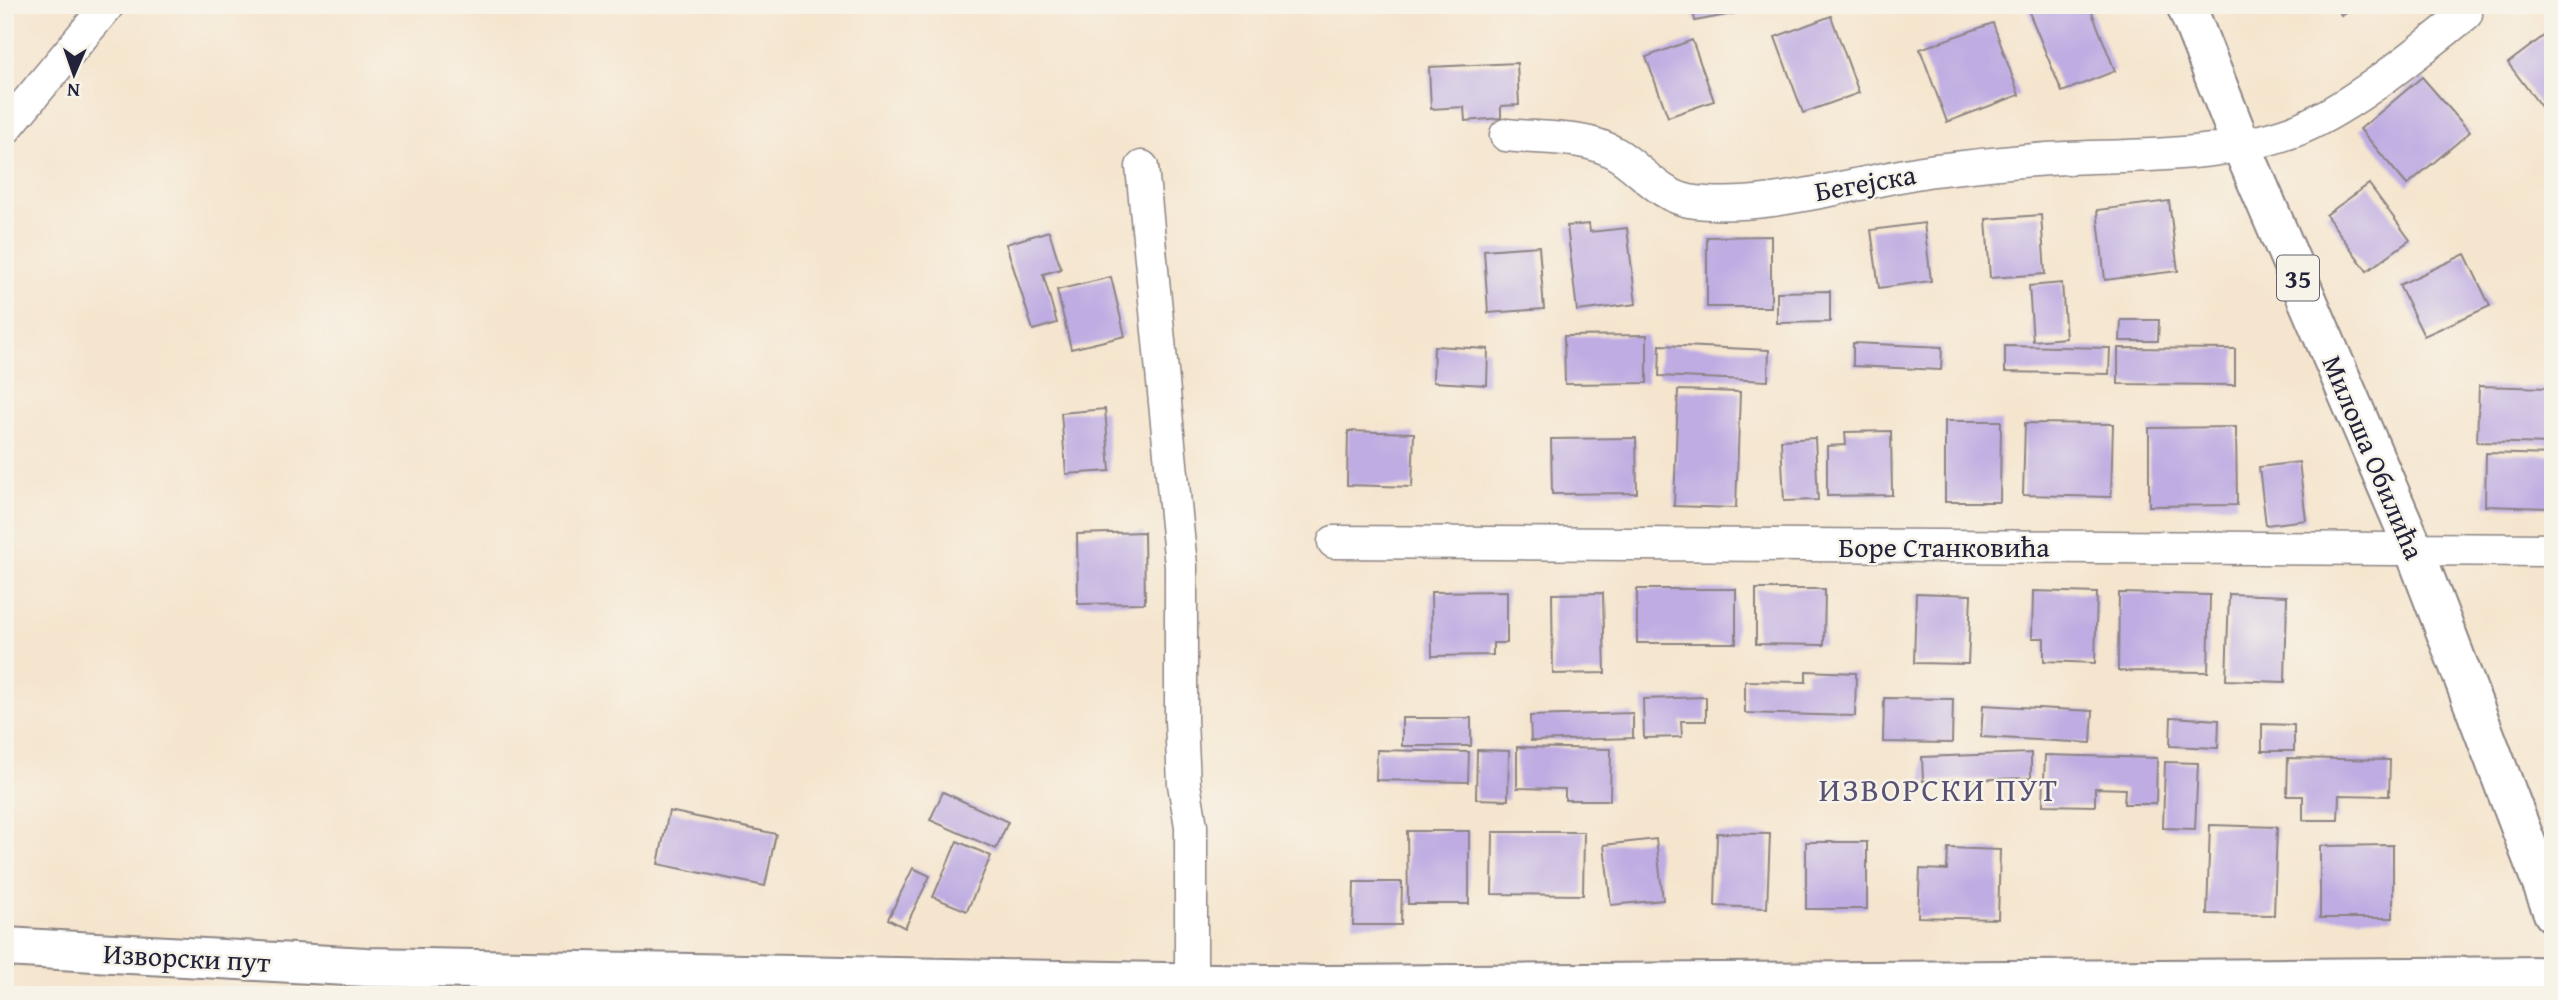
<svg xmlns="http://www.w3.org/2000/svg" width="2558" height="1000" font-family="'Gentium Book Plus',serif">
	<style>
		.building { fill: #beace2 }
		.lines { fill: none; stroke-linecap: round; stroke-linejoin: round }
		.street-casing { stroke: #8c8484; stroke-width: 35 }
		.secondary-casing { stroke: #8c8484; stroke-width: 42 }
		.primary-casing { stroke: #8c8484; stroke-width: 42 }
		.street { stroke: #fff; stroke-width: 32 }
		.secondary { stroke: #fff; stroke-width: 38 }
		.primary { stroke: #fff; stroke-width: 38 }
		.labels { text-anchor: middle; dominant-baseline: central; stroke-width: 5; stroke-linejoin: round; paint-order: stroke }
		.shield { fill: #f7f3e8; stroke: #62616f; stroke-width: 2 }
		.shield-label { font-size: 26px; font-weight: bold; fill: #22223b }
		.street-label { font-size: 28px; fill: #22223b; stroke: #f7f3e8 }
		.quarter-label { font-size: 32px; letter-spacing: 2px; fill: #595275; stroke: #f7f3e8 }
	</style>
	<rect width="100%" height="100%" fill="#f7f3e8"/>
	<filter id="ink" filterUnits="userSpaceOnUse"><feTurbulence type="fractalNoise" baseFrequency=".0143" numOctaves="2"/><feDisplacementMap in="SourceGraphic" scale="14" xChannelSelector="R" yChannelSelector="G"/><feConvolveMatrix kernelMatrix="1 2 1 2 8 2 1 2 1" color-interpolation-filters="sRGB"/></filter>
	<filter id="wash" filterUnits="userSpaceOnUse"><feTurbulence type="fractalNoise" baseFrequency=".00686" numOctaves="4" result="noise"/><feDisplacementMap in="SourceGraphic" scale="28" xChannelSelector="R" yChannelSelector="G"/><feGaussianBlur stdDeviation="1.57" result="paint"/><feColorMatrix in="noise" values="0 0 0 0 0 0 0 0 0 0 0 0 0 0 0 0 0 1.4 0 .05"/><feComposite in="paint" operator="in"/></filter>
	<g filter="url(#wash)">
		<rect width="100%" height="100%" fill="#f5e5ce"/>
		<g id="blocks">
			<!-- building -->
			<g class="building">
				<polygon points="1692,5 1747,5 1748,11 1695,21"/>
				<polygon points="2026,5 2089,5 2115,71 2062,92"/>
				<polygon points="2336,5 2358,5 2341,15"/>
				<polygon points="1831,16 1859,93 1803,113 1775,37"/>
				<polygon points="1993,23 2019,95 1947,122 1920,49"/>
				<polygon points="2553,29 2553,118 2551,120 2508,63"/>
				<polygon points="1692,40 1714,101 1668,117 1646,57"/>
				<polygon points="1517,63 1519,105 1501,106 1501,118 1465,121 1464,107 1431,109 1429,67"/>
				<polygon points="2422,77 2470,132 2407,185 2360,129"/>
				<polygon points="2369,184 2410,240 2367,271 2326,215"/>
				<polygon points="2169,201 2178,271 2105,280 2097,210"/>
				<polygon points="2041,215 2045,274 1990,278 1986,219"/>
				<polygon points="1924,223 1931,281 1879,288 1871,230"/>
				<polygon points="1589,224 1590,232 1627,228 1636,304 1577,311 1567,226"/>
				<polygon points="1049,231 1061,269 1043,274 1057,323 1033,330 1006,244"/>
				<polygon points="1771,236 1771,307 1707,307 1707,237"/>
				<polygon points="1539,246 1544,309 1488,313 1484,250"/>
				<polygon points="2465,254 2490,306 2424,336 2399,285"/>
				<polygon points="1111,277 1125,336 1071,349 1057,290"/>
				<polygon points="2062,283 2066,338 2033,341 2029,286"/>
				<polygon points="1830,291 1830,322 1777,323 1777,292"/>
				<polygon points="2121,320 2159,320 2158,341 2120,341"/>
				<polygon points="1647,335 1647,383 1565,384 1564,336"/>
				<polygon points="1853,343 1942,347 1941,370 1853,366"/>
				<polygon points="1660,345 1769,350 1768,381 1659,376"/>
				<polygon points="1434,346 1488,349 1487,385 1433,382"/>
				<polygon points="2005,346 2110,348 2109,374 2005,372"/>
				<polygon points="2118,348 2235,349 2235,385 2118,384"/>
				<polygon points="2479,386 2553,388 2553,444 2477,442"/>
				<polygon points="1678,390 1740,392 1736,508 1674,506"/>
				<polygon points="1105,409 1110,471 1066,474 1061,413"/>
				<polygon points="1945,421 2001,421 2000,502 1945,502"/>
				<polygon points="2025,423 2113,424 2111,497 2023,495"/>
				<polygon points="2236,427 2237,505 2149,506 2149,428"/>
				<polygon points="1348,431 1414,433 1412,487 1347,485"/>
				<polygon points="1891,431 1892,495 1827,496 1827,446 1846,445 1845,432"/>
				<polygon points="1636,438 1637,493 1552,494 1551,439"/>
				<polygon points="1815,438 1818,500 1784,501 1781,440"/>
				<polygon points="2486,453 2553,455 2553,508 2485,506"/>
				<polygon points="2299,462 2306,520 2266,525 2259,467"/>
				<polygon points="1144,532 1145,603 1078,604 1077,534"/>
				<rect x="1637" y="589" width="99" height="54"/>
				<polygon points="1756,589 1825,589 1824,645 1756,644"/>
				<polygon points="1507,591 1507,643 1493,643 1493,655 1432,656 1431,592"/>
				<polygon points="2033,591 2097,593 2095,663 2044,661 2044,638 2032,638"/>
				<polygon points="1603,593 1605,673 1553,674 1552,594"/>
				<polygon points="1916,593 1971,595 1968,664 1914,663"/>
				<polygon points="2119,593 2210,595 2208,672 2118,671"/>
				<polygon points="2229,594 2287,596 2285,682 2226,680"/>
				<polygon points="1806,671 1856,673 1855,716 1745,713 1745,681 1806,682"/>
				<polygon points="1706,697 1706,721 1681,721 1682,737 1644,738 1643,699"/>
				<polygon points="1884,698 1953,699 1952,743 1883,742"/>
				<polygon points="1983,705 2093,711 2091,743 1981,737"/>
				<polygon points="1633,713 1633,738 1531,741 1530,716"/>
				<polygon points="2171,717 2219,720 2218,748 2170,746"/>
				<rect x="1402" y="718" width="69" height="28"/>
				<polygon points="2262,724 2294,725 2294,751 2262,751"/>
				<polygon points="1517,747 1611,749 1610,800 1565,800 1565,789 1517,788"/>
				<polygon points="1377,750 1469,752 1468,782 1376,780"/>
				<polygon points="1477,750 1509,751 1508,800 1476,799"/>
				<polygon points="2031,753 2031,778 1923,781 1922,757"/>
				<polygon points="2045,755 2157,758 2156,804 2124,804 2125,789 2095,788 2095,806 2043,805"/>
				<polygon points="2288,758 2390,760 2389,796 2339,795 2338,820 2303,820 2303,796 2287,796"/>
				<polygon points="2165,762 2198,763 2195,829 2163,828"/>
				<polygon points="943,792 1008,822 996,849 930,820"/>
				<polygon points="669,811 776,834 765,886 658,864"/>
				<polygon points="2210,825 2277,827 2274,915 2207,914"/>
				<polygon points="1407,831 1469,831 1469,904 1408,904"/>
				<polygon points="1493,832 1584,832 1583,895 1492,894"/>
				<polygon points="1717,833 1770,834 1767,908 1715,906"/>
				<polygon points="1656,839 1663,900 1611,905 1604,845"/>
				<polygon points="957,841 991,856 967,911 933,897"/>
				<rect x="1806" y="842" width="61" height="67"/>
				<polygon points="2393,845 2393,918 2320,918 2320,846"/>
				<polygon points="1948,848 2000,850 1998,919 1918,917 1920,869 1947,870"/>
				<polygon points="913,868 930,876 905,928 888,919"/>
				<polygon points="1354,882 1402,882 1401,925 1353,925"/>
			</g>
		</g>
	</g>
	<g filter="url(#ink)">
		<use href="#blocks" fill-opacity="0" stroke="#8c8484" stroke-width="2"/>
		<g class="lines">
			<!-- street casing -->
			<g class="street-casing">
				<g id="street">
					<polyline points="5,129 108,5"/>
					<path d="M1506,135C1540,139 1585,135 1615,153C1641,168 1658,195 1689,201C1762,213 1861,180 1935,170C1978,165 2023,160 2066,158C2141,155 2219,157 2291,132C2348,111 2418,52 2466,14"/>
					<polyline points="1142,167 1181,566 1181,721 1184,784 1191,826 1191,983"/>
					<polyline points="1334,542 2553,550"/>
				</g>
			</g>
			<!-- secondary casing -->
			<g class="secondary-casing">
				<polyline id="secondary" points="5,947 366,967 1325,985 2553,976"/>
			</g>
			<!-- primary casing -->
			<g class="primary-casing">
				<polyline id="primary" points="2186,5 2242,147 2414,549 2553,913"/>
			</g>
			<!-- street -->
			<use href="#street" class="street"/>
			<!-- secondary -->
			<use href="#secondary" class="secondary"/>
			<!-- primary -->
			<use href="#primary" class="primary"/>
		</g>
	</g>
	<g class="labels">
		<!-- shield labels -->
		<rect class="shield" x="2277" y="255.5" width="42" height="45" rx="5"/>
		<g class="shield-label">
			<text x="2298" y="278">35</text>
		</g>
		<!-- street labels -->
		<g class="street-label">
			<text transform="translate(1865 182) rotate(-10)">Бегејска</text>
			<text transform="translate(2374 457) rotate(67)">Милоша Обилића</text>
			<text x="1944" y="546">Боре Станковића</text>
			<text transform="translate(187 957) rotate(3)">Изворски пут</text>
		</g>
		<!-- quarter labels -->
		<g class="quarter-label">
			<text x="1939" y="789">ИЗВОРСКИ ПУТ</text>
		</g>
	</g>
	<!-- margin -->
	<rect width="2558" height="1000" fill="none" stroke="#f7f3e8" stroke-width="28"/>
	<!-- north arrow -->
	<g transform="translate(74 74) rotate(182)" stroke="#f7f3e8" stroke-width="5" paint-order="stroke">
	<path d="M0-5L12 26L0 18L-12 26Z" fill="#22223b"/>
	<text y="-10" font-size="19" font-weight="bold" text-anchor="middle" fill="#22223b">N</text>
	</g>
</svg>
